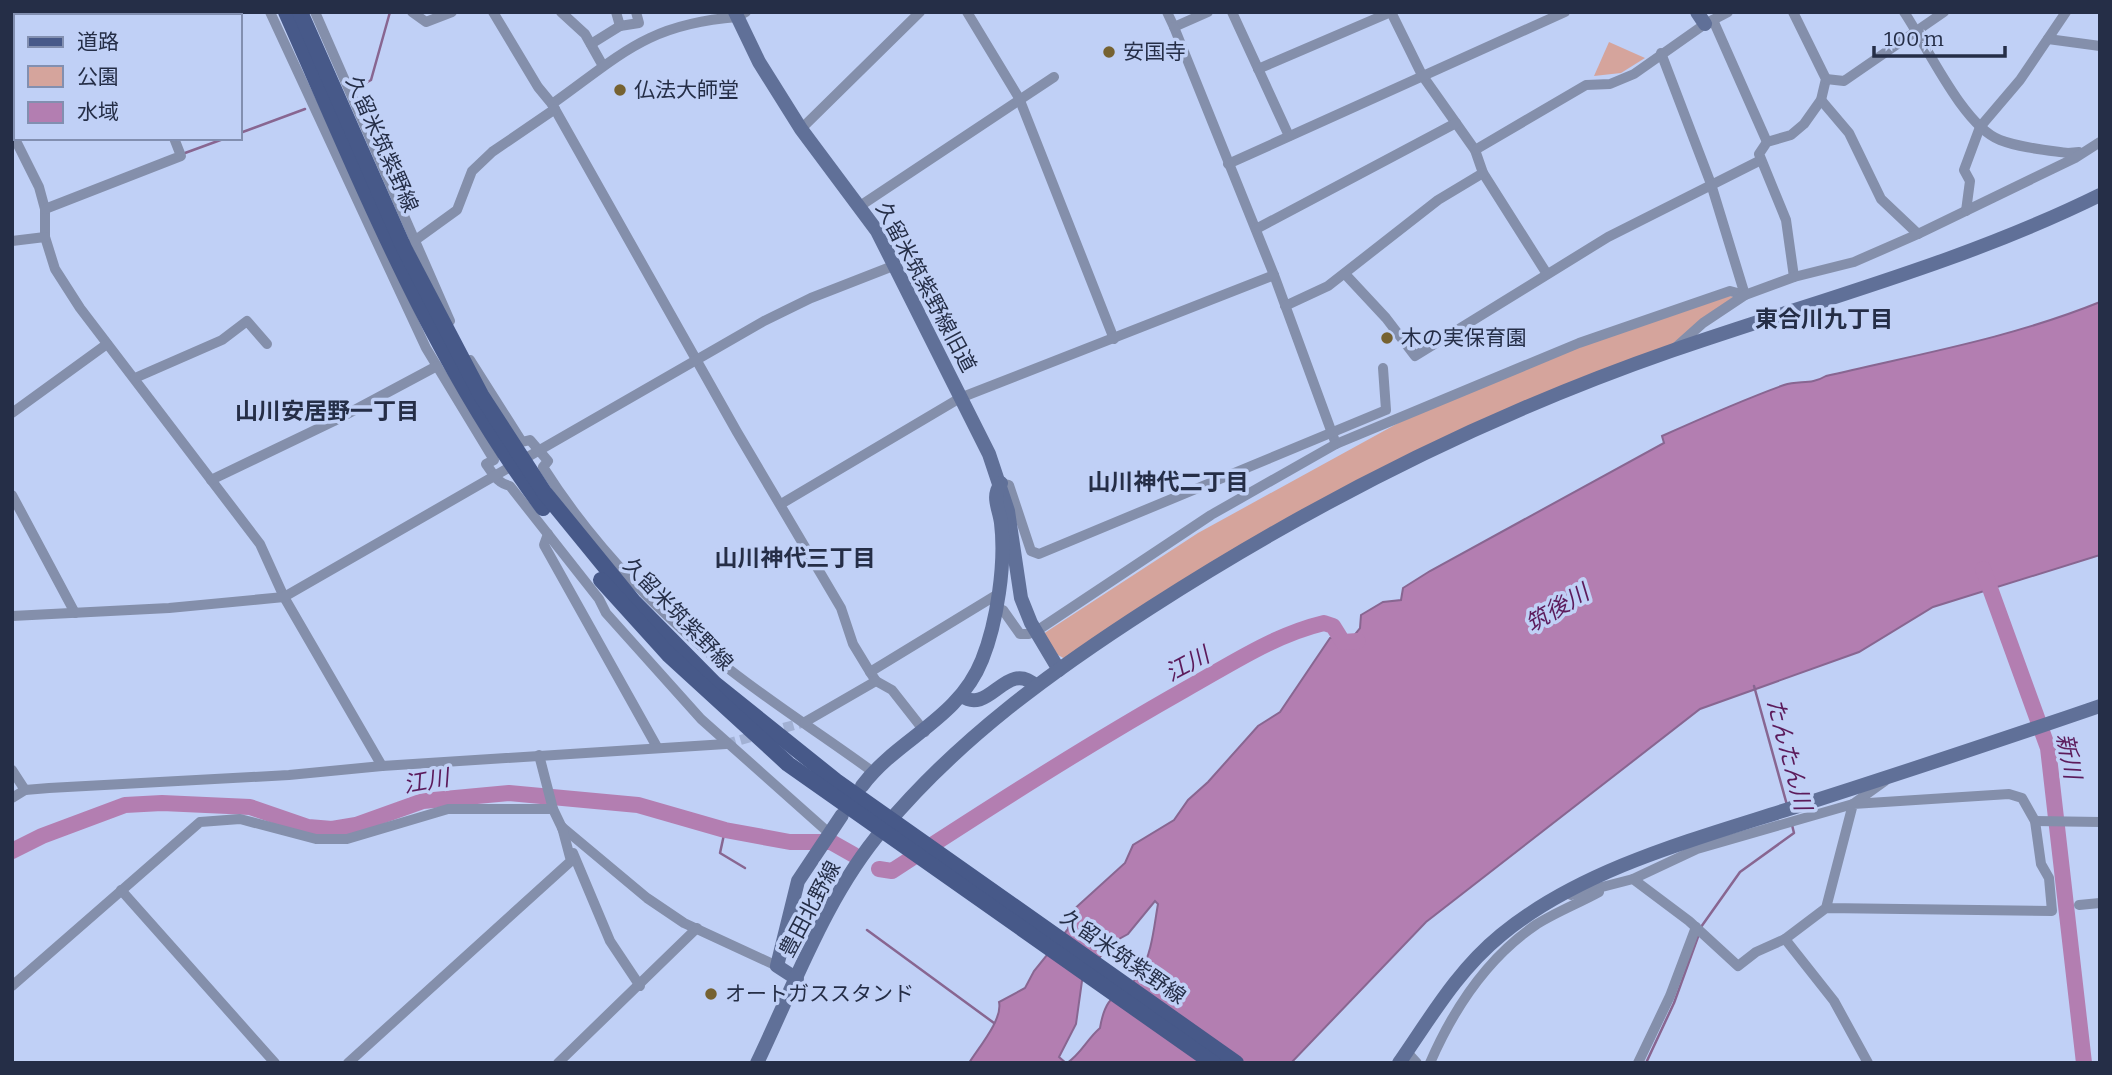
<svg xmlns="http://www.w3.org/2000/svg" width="2112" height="1075" font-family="Bitter,'Noto Sans JP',serif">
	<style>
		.green { fill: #d5a49c }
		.water { fill: #b37eb1; stroke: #886691; stroke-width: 2 }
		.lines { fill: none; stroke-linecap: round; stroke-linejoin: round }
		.stream { stroke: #886691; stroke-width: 2.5 }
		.river { stroke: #b37eb1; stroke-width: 16 }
		.street-tunnel { stroke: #a1b0d3; stroke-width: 10; stroke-dasharray: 10 5; stroke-linecap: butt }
		.street { stroke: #848fab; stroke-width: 10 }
		.secondary { stroke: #607098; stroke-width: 14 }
		.primary { stroke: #475989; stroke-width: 16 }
		.poi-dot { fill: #766231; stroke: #c0d0f6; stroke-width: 2.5 }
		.labels { text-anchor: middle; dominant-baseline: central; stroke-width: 7; stroke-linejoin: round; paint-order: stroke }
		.poi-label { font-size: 21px; fill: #252e47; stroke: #c0d0f6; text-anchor: start }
		.street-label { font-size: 21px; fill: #252e47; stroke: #c0d0f6 }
		.neighbourhood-label { font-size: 23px; font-weight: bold; fill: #252e47; stroke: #c0d0f6 }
		.water-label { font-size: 23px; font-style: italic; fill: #5c1b5b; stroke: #c0d0f6 }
	</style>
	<rect width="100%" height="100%" fill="#c0d0f6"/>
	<!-- green -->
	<g class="green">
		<polygon points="1609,42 1645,58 1621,73 1594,76"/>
		<polygon points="1729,296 1737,297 1670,349 1452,434 1067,660 1058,655 1043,634 1198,533 1402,421 1574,348"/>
	</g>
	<!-- water -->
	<path class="water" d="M2100,302V555L1933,607L1859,652L1700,709L1426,922L1291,1063H1067C1081,1054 1087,1039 1100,1028C1107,986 1123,1000 1140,973C1152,954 1154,926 1158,904L1155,901L1128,934L1110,944L1082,981L1076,1024L1059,1057L1066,1063H969C979,1047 1003,1019 999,1002L1025,988L1034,971L1068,929L1071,912L1125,863L1133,845L1174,820L1188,800L1208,782L1258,726L1280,712L1330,638H1352L1360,628L1361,615L1383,602L1401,600L1403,588L1430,571L1664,443L1662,436C1702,418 1742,400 1784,385C1799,380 1811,385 1826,376C1919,354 2011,338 2100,302Z"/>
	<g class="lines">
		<!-- stream -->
		<g class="stream">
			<polyline points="355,89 371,80 390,12"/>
			<polyline points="240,133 305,109"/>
			<polyline points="185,153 226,138"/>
			<polyline points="1754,686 1787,805"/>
			<polyline points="725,830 720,853 745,868"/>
			<polyline points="1701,927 1740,872 1794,833 1792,825"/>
			<polyline points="867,930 994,1023"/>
			<polyline points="1646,1063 1674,1003 1699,934"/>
		</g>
		<!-- river -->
		<g class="river">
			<polyline points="1983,569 2048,748 2084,1063"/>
			<polyline points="12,851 42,836 125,805 162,803 250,807 308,827 332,829 356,825 423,801 509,793 638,805 725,830 790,842 831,842 854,855"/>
			<path d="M879,869L892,871C989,808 1085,746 1186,689C1231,664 1274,635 1324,623L1333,626L1343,642L1358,641"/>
		</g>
		<!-- street-tunnel -->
		<polyline class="street-tunnel" points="726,744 805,722"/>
		<!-- street -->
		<g class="street">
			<path d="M270,12L426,348L494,460L486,464C494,475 497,483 510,486L599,599L606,613L701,719L829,833"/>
			<polyline points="315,12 450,321"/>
			<polyline points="412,12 426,22 452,12"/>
			<polyline points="493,12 538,87 552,104 737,432 841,608 853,644 870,672 876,681 892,690 925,732"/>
			<polyline points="561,12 585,34 603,66"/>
			<polyline points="616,12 620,26 639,23 636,12"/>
			<polyline points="967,12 1019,98 1114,339"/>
			<polyline points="1167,12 1174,27 1208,12"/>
			<polyline points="1232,12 1289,136"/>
			<polyline points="1391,12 1422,75 1475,150 1483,173 1547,274"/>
			<polyline points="1793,12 1826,79 1821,100 1804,124 1791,135 1767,142 1759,154 1786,220 1794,277"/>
			<path d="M1904,12C1926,44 1963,126 2000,140C2021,148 2046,150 2068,153L2079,152"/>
			<polyline points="151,16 167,12"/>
			<polyline points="1713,20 1767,142"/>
			<polyline points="1174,27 1274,275 1336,444 1579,343 1730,291 1745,295"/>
			<polyline points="2048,39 2100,46"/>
			<polyline points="591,44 620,26"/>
			<polyline points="1661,53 1711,184 1745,295"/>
			<polyline points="12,62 16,61"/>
			<polyline points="1258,69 1391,12"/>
			<polyline points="1826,79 1844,81 1944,12"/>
			<polyline points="1821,100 1849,133 1881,199 1918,234 2075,158 2100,142"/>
			<path d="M552,104C621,55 647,24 737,17L746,12"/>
			<polyline points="801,129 920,12"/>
			<polyline points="12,133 39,187 45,209 45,237 55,269 80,308 260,544 284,597 382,766"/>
			<polyline points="1475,150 1586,85 1610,84 1634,74 1705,24 1728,12"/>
			<polyline points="1228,164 1565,12"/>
			<polyline points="860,206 1054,77"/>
			<polyline points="45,209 181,156 174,138"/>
			<polyline points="1966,211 1970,181 1964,170 1980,127 2020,80 2066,12"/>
			<polyline points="1256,229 1456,123"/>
			<polyline points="12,241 45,237"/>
			<polyline points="410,244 457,210 472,171 492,152 555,109"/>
			<polyline points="1345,274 1386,318 1415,356 1608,237 1759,161"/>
			<polyline points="1285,306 1328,286 1438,200 1483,173"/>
			<polyline points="1674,349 1703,323 1745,295 1794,277 1854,262 1918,234"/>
			<path d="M470,360L522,442L530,440L548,461L543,467C588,538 645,599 709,653C760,696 819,732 873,772"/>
			<polyline points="135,378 222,340 247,321 267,344"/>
			<polyline points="12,413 107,344"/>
			<polyline points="211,480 334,421 437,366"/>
			<polyline points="1001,483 1009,485 1031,551 1039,554 1386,410 1383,368"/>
			<polyline points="12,495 75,613"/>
			<polyline points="781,504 960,398 1274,275"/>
			<polyline points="548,534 544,545 657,747"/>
			<polyline points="995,608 1003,610 1020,634 1029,634"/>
			<polyline points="12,616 169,608 284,597 764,321 811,298 893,266"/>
			<polyline points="1041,628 1211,515 1336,444"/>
			<polyline points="870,672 998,594"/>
			<polyline points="805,722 876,681"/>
			<polyline points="539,755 553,809 564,832"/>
			<polyline points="12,770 25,790"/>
			<polyline points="12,798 25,790 49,788 289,775 382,766 726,744"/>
			<polyline points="2035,821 2100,822"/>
			<polyline points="562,827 647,898 684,923 777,966"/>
			<polyline points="573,853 610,941 640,986"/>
			<polyline points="1633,879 1697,849 1853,804 1885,781"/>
			<polyline points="121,890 275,1063"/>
			<polyline points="1571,895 1633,879 1689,921 1738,966 1756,952 1785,939 1826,908 2052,911 2049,878 2041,864 2035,821 2022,798 2009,794 1853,804 1826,908"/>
			<polyline points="2079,905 2100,903"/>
			<polyline points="1785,939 1834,1001 1868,1063"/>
			<polyline points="12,986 200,822 240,819 316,839 347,839 448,809 553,809"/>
			<polyline points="1407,1052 1417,1063"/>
			<polyline points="348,1063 571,861 562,827"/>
			<polyline points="558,1063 697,928"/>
			<path d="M1430,1063C1453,1010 1488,957 1537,924C1556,912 1579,903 1599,892"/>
			<polyline points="1638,1063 1670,996 1696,927"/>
		</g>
		<!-- secondary -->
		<g class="secondary">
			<polyline points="735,12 759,62 801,129 877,231 989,454 1008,511 1021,598 1031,623 1059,670"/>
			<polyline points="1697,12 1705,24"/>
			<path d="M962,696C989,716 1007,658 1036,686"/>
			<path d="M862,786C898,738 958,720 982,660C997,623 1006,563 1001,523C999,507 991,498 1001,483"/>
			<polyline points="797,979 777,966 798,881 842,815"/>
			<path d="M757,1063C795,984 826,896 883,829C958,739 1052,671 1150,608C1313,503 1487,415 1671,351C1815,301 1962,263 2100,195"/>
			<path d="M1399,1063C1431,1017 1457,971 1501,935C1581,869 1695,839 1792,808C1895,775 1998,741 2100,706"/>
		</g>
		<!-- primary -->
		<g class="primary">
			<path d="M286,12C362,183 431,358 543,508"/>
			<polyline points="300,12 404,248 481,395 544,492 633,601 715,684 836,781 1236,1063"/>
			<polyline points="601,580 668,654 788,764 1213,1063"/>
		</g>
	</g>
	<!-- markers -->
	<g class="poi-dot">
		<circle cx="1109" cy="52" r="7"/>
		<circle cx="620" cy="90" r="7"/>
		<circle cx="1387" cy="338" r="7"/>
		<circle cx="711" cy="994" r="7"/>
	</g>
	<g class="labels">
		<!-- poi labels -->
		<g class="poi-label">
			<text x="1123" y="52">安国寺</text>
			<text x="634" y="90">仏法大師堂</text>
			<text x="1401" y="338">木の実保育園</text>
			<text x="725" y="994">オートガススタンド</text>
		</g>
		<!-- street labels -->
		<g class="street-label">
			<text transform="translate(382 144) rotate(66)">久留米筑紫野線</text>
			<text transform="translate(926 287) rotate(62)">久留米筑紫野線旧道</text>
			<text transform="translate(678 614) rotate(46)">久留米筑紫野線</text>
			<text transform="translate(810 909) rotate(-62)">豊田北野線</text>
			<text transform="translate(1123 957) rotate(35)">久留米筑紫野線</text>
		</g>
		<!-- neighbourhood labels -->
		<g class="neighbourhood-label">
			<text x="1824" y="319">東合川九丁目</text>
			<text x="327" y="411">山川安居野一丁目</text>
			<text x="1168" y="482">山川神代二丁目</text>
			<text x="795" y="558">山川神代三丁目</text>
		</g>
		<!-- water labels -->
		<g class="water-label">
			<text transform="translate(1557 608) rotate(-31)">筑後川</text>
			<text transform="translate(1187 664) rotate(-28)">江川</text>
			<text transform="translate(1789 754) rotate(75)">たんたん川</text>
			<text transform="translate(2069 756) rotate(79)">新川</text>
			<text transform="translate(426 781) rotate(-10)">江川</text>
		</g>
	</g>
	<!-- border -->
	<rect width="2112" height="1075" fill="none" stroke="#252e47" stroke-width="28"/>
	<!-- legend -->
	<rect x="14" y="14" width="228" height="126" fill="#c0d0f6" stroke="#828fb0" stroke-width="2"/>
	<rect x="28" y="37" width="35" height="10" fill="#475989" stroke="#828fb0" stroke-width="2"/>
	<text x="77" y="49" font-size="21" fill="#252e47">道路</text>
	<rect x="28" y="66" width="35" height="21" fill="#d5a49c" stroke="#828fb0" stroke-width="2"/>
	<text x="77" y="84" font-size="21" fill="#252e47">公園</text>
	<rect x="28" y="102" width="35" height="21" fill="#b37eb1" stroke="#828fb0" stroke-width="2"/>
	<text x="77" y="119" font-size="21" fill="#252e47">水域</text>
	<!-- scale -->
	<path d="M1874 46v10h131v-10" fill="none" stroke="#252e47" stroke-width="3.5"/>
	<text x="1884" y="46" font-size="21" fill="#252e47" stroke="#c0d0f6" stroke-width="5" paint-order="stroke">100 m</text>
</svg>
